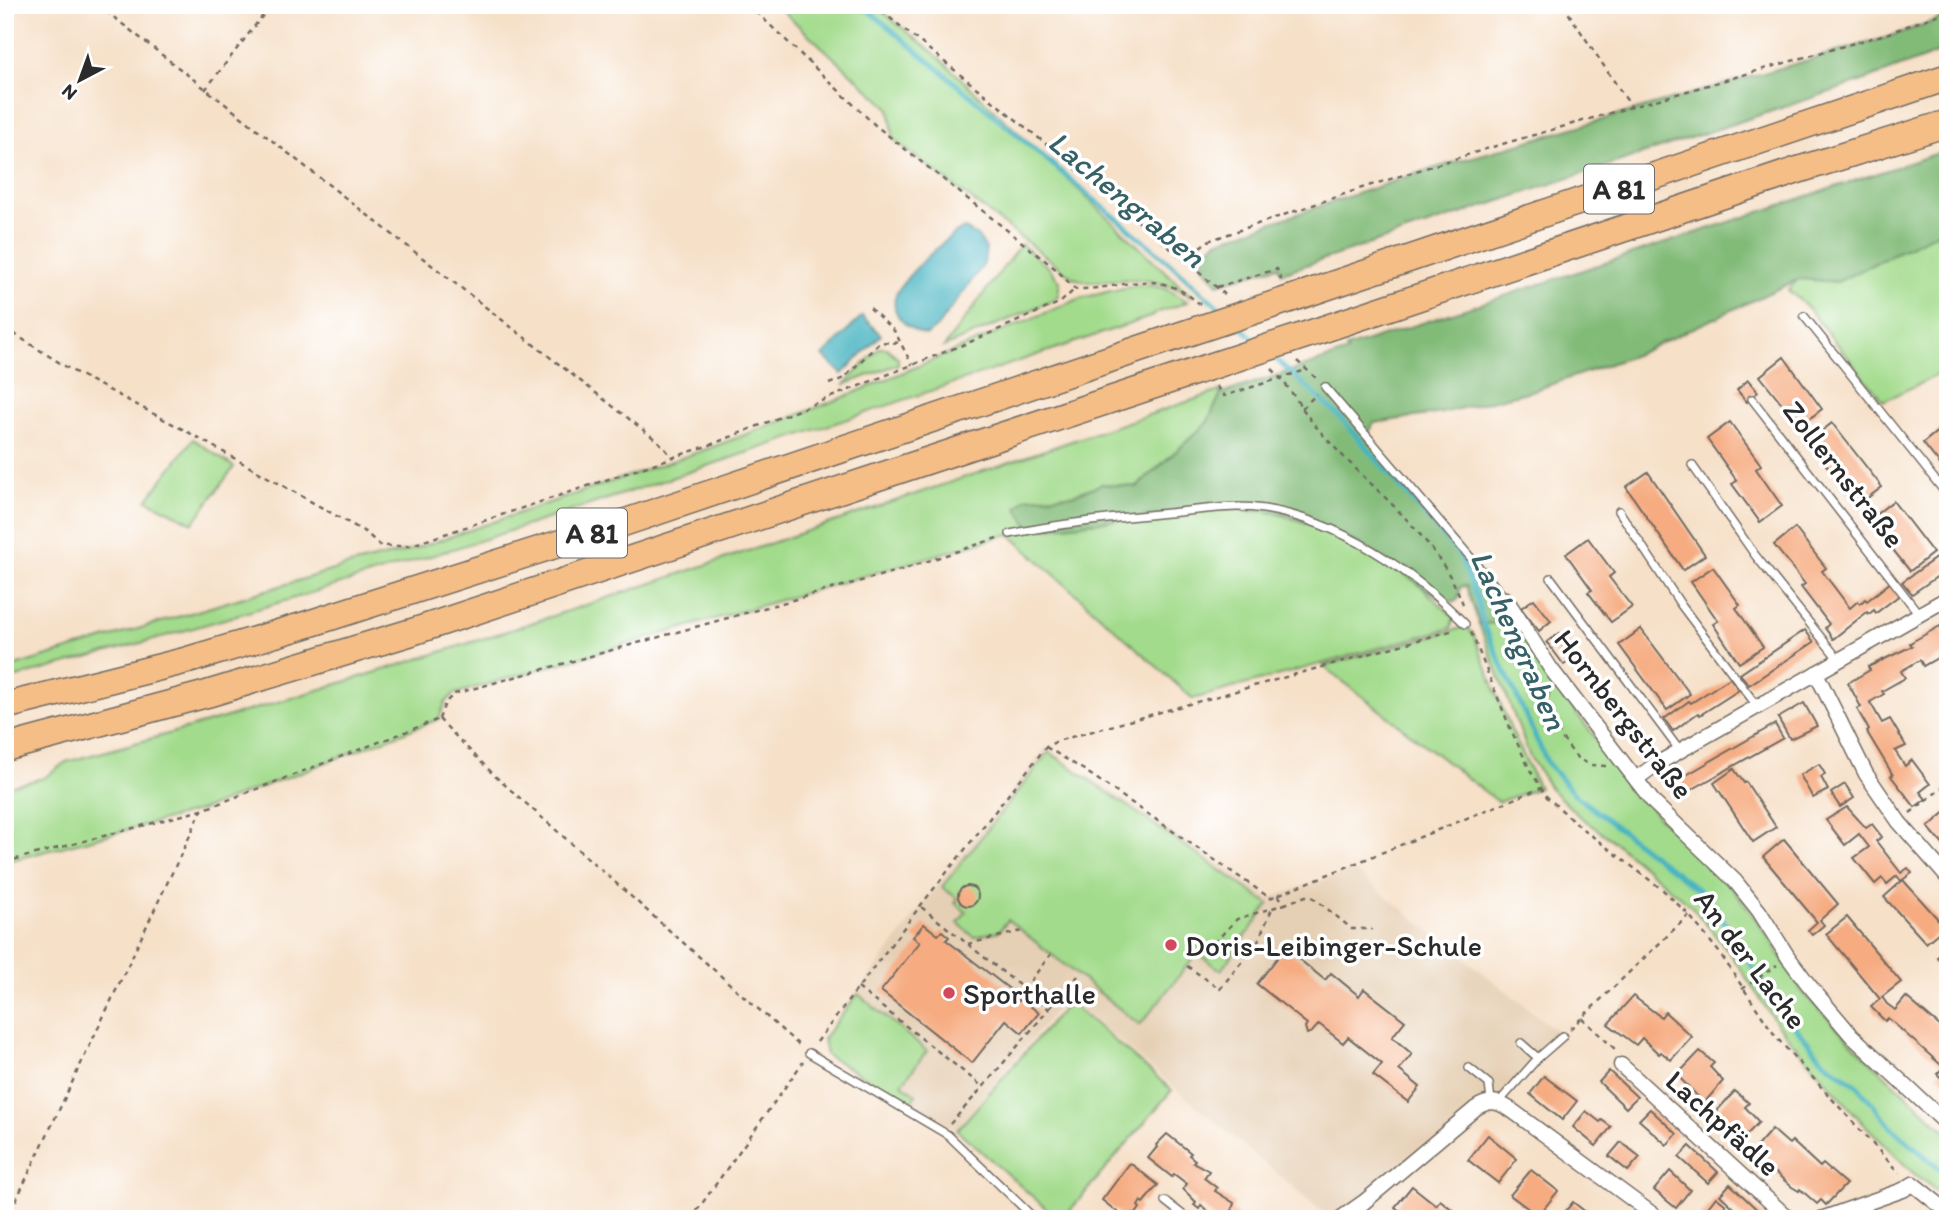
<svg xmlns="http://www.w3.org/2000/svg" width="1953" height="1224" font-family="Itim,sans-serif">
	<style>
		.built { fill: #e6d0b5 }
		.green { fill: #a3db8c; stroke: #67835c; stroke-width: 2 }
		.forest { fill: #82bb78; stroke: #567352; stroke-width: 2 }
		.water { fill: #46b4c1; stroke: #387076; stroke-width: 2 }
		.lines { fill: none; stroke-linecap: round; stroke-linejoin: round }
		.stream { stroke: #46b4c1; stroke-width: 5 }
		.building { fill: #f6ab80 }
		.service-casing { stroke: #726a62; stroke-width: 10 }
		.minor-casing { stroke: #726a62; stroke-width: 17 }
		.motorway-casing { stroke: #726a62; stroke-width: 29 }
		.path { stroke: #726a62; stroke-width: 2.5; stroke-dasharray: 5 5; stroke-linecap: butt }
		.service { stroke: #fff; stroke-width: 7 }
		.minor { stroke: #fff; stroke-width: 14 }
		.motorway { stroke: #f6be87; stroke-width: 26 }
		.motorway-bridge-casing { stroke: #726a62; stroke-width: 29; stroke-linecap: butt }
		.motorway-bridge { stroke: #f6be87; stroke-width: 26 }
		.poi-dot { fill: #d1495b; stroke: #fff; stroke-width: 2.5 }
		.labels { text-anchor: middle; dominant-baseline: central; stroke-width: 7; stroke-linejoin: round; paint-order: stroke }
		.shield { fill: #fff; stroke: #6b6b6b; stroke-width: 2 }
		.shield-label { font-size: 28px; font-weight: bold; fill: #2b2b2b }
		.street-label { font-size: 30px; fill: #2b2b2b; stroke: #fff }
		.poi-label { font-size: 30px; fill: #2b2b2b; stroke: #fff; text-anchor: start }
		.water-label { font-size: 32px; font-style: italic; fill: #366267; stroke: #fff }
	</style>
	<rect width="100%" height="100%" fill="#fff"/>
	<filter id="ink" filterUnits="userSpaceOnUse"><feTurbulence type="fractalNoise" baseFrequency=".0143" numOctaves="2"/><feDisplacementMap in="SourceGraphic" scale="14" xChannelSelector="R" yChannelSelector="G"/><feConvolveMatrix kernelMatrix="1 2 1 2 8 2 1 2 1" color-interpolation-filters="sRGB"/></filter>
	<filter id="wash" filterUnits="userSpaceOnUse"><feTurbulence type="fractalNoise" baseFrequency=".00686" numOctaves="4" result="noise"/><feDisplacementMap in="SourceGraphic" scale="28" xChannelSelector="R" yChannelSelector="G"/><feGaussianBlur stdDeviation="1.57" result="paint"/><feColorMatrix in="noise" values="0 0 0 0 0 0 0 0 0 0 0 0 0 0 0 0 0 1.4 0 .05"/><feComposite in="paint" operator="in"/></filter>
	<g filter="url(#wash)">
		<rect width="100%" height="100%" fill="#f6e0c8"/>
		<!-- built -->
		<polygon class="built" points="1046,747 1270,898 1353,870 1563,1036 1499,1102 1491,1101 1340,1219 1327,1219 1325,1214 1067,997 955,1129 911,1104 917,1096 904,1084 929,1050 858,993 934,889"/>
		<!-- green -->
		<g class="green">
			<path d="M776,5H874L936,55L1192,297C1170,282 1143,278 1116,280C1097,281 1091,285 1072,277L894,140L889,108Z"/>
			<polygon points="1948,227 1948,370 1883,401 1807,307 1788,290 1799,278 1837,282"/>
			<polygon points="1021,244 1049,268 1060,281 1058,296 1052,301 944,347"/>
			<path d="M1137,285C1158,284 1171,290 1188,302L1153,314V316C773,443 394,578 5,680V669L350,565L408,551L710,448L842,398L1081,298Z"/>
			<polygon points="879,348 887,348 898,358 898,364 844,385"/>
			<path d="M1220,391L1221,394L1207,423L1136,487L1102,484L1072,495L1026,498L1216,508H1261L1336,533L1406,573L1454,617L1451,628L1193,699L1009,534L454,694L445,703L439,719L202,810L5,862V787L44,778L66,762C456,658 836,519 1220,391Z"/>
			<polygon points="193,439 234,467 193,523 147,500"/>
			<polygon points="1509,615 1555,686 1657,816 1694,847 1743,901 1774,945 1801,991 1872,1063 1948,1133 1948,1200 1911,1171 1862,1122 1778,1026 1730,953 1692,907 1612,840 1579,816 1550,788 1530,757 1479,624 1498,623"/>
			<polygon points="1465,624 1474,636 1511,730 1539,788 1498,802 1323,666 1458,629"/>
			<polygon points="1049,752 1269,904 1221,970 1197,953 1140,1025 1008,920 999,931 974,937 958,923 966,912 955,903 958,899 942,887"/>
			<polygon points="858,994 927,1051 902,1084 916,1095 910,1103 826,1055 823,1039"/>
			<polygon points="1069,1002 1172,1090 1063,1219 1058,1219 957,1130"/>
		</g>
		<!-- forest -->
		<g class="forest">
			<polygon points="1948,16 1948,49 1860,82 1282,273 1278,266 1218,284 1203,266 1203,253 1217,241 1418,173 1888,37"/>
			<polygon points="1948,150 1948,227 1837,282 1799,279 1635,355 1535,390 1442,413 1374,423 1366,438 1502,601 1509,615 1498,623 1479,624 1466,586 1460,587 1459,598 1455,602 1440,598 1358,543 1289,514 1216,508 1031,530 1017,508 1026,498 1072,495 1102,484 1137,487 1207,423 1221,394 1220,391 1224,393 1348,352 1346,348"/>
		</g>
		<!-- water -->
		<g class="water">
			<path d="M964,228L977,236L986,248L984,264L937,327L927,335C911,331 891,318 895,298C899,280 947,237 964,228Z"/>
			<polygon points="862,316 881,335 842,374 823,356"/>
		</g>
		<g class="lines">
			<!-- stream -->
			<g class="stream">
				<polyline points="862,5 1170,263 1225,313"/>
				<polyline points="1238,324 1256,341"/>
				<polyline points="1271,355 1338,415 1459,554 1477,599 1483,624 1548,764 1575,795 1709,898 1776,1004 1824,1061 1858,1086 1892,1128 1948,1176"/>
			</g>
		</g>
		<g id="blocks">
			<!-- building -->
			<g class="building">
				<polygon points="1784,357 1822,409 1800,426 1760,376"/>
				<polygon points="1748,380 1758,392 1747,402 1737,390"/>
				<polygon points="1730,422 1761,465 1756,469 1782,506 1760,522 1732,484 1737,481 1707,439"/>
				<polygon points="1832,423 1882,487 1858,505 1808,442"/>
				<polygon points="1944,426 1948,431 1948,471 1946,472 1923,443"/>
				<polygon points="1648,472 1705,555 1683,570 1626,487"/>
				<polygon points="1893,501 1933,553 1910,571 1869,520"/>
				<polygon points="1795,528 1826,568 1822,571 1850,608 1858,601 1860,604 1865,599 1867,601 1891,582 1901,594 1876,613 1874,610 1869,614 1867,612 1833,639 1825,628 1829,624 1801,587 1805,584 1774,545"/>
				<polygon points="1588,538 1614,573 1609,577 1632,607 1611,622 1588,592 1592,590 1566,554"/>
				<polygon points="1940,555 1943,559 1948,555 1948,569 1912,594 1902,582"/>
				<polygon points="1713,567 1740,605 1736,608 1763,647 1739,663 1713,624 1718,621 1691,582"/>
				<polygon points="1534,599 1551,621 1539,631 1521,608"/>
				<polygon points="1940,626 1948,640 1948,652 1923,666 1920,660 1901,671 1905,678 1882,691 1884,694 1870,702 1882,723 1890,719 1906,746 1895,751 1905,766 1912,760 1930,784 1920,792 1926,799 1915,807 1891,776 1893,775 1867,732 1869,730 1857,709 1861,707 1848,683 1870,670 1868,667 1912,646 1910,643"/>
				<polygon points="1641,629 1690,694 1667,710 1619,645"/>
				<polygon points="1805,630 1814,642 1749,685 1740,674"/>
				<polygon points="1560,633 1577,656 1564,665 1547,642"/>
				<polygon points="1730,678 1739,690 1700,715 1698,713 1673,731 1664,719 1689,701 1691,703"/>
				<polygon points="1804,703 1817,726 1790,739 1778,718"/>
				<polygon points="1775,724 1783,738 1684,794 1676,781"/>
				<polygon points="1819,764 1825,774 1821,777 1828,790 1813,798 1800,775"/>
				<polygon points="1734,769 1744,783 1746,782 1776,827 1753,842 1714,783"/>
				<polygon points="1845,784 1854,798 1840,807 1831,793"/>
				<polygon points="1847,807 1866,828 1872,824 1882,837 1876,841 1901,873 1908,868 1912,873 1901,881 1897,876 1887,884 1882,878 1875,884 1854,858 1869,847 1859,834 1845,845 1826,820"/>
				<polygon points="1948,810 1948,846 1946,848 1928,827"/>
				<polygon points="1784,839 1838,904 1820,920 1824,925 1812,935 1808,930 1817,922 1763,857"/>
				<polygon points="1903,880 1945,927 1926,943 1884,897"/>
				<circle cx="968" cy="896" r="10"/>
				<polygon points="1847,917 1901,982 1882,997 1887,1004 1895,1010 1906,997 1948,1033 1948,1058 1941,1065 1888,1018 1885,1021 1871,1007 1880,999 1826,934"/>
				<polygon points="924,924 938,935 942,931 949,937 946,940 1017,995 1015,998 1019,1001 1021,999 1039,1013 1022,1033 1006,1020 972,1063 881,991 920,942 913,937"/>
				<polygon points="1285,948 1325,980 1331,973 1359,996 1364,989 1405,1021 1392,1037 1412,1054 1399,1070 1420,1087 1408,1102 1373,1075 1382,1064 1348,1037 1343,1043 1319,1024 1312,1032 1307,1034 1305,1027 1307,1024 1257,984"/>
				<polygon points="1948,948 1948,969 1937,957"/>
				<polygon points="1633,996 1661,1017 1665,1012 1692,1037 1671,1060 1661,1052 1659,1054 1642,1038 1636,1045 1608,1024"/>
				<polygon points="1700,1051 1714,1063 1710,1067 1723,1081 1704,1103 1677,1075"/>
				<polygon points="1948,1062 1948,1084 1937,1074"/>
				<polygon points="1609,1071 1637,1097 1626,1108 1599,1082"/>
				<polygon points="1544,1076 1577,1101 1562,1120 1530,1094"/>
				<polygon points="1735,1091 1749,1103 1745,1107 1759,1122 1737,1145 1722,1132 1726,1128 1712,1116"/>
				<polygon points="1650,1109 1677,1134 1667,1145 1639,1120"/>
				<polygon points="1586,1111 1600,1122 1602,1120 1611,1127 1596,1146 1573,1127"/>
				<polygon points="1772,1129 1789,1144 1792,1141 1820,1167 1823,1164 1846,1184 1826,1205 1821,1200 1817,1204 1800,1189 1799,1191 1792,1187 1769,1167 1767,1169 1750,1154"/>
				<polygon points="1167,1134 1191,1153 1189,1155 1195,1160 1193,1162 1209,1171 1204,1178 1217,1188 1215,1191 1234,1203 1232,1210 1242,1219 1245,1215 1249,1219 1216,1219 1201,1205 1199,1209 1194,1205 1196,1202 1183,1189 1187,1184 1174,1174 1172,1177 1148,1158 1157,1147 1156,1145"/>
				<polygon points="1488,1135 1517,1159 1498,1183 1468,1160"/>
				<polygon points="1621,1142 1640,1157 1628,1171 1609,1156"/>
				<polygon points="1690,1146 1718,1172 1708,1183 1679,1157"/>
				<polygon points="1130,1163 1158,1185 1143,1203 1141,1201 1138,1206 1140,1208 1135,1215 1132,1213 1126,1219 1102,1200"/>
				<polygon points="1531,1170 1558,1191 1538,1216 1510,1195"/>
				<polygon points="1670,1171 1690,1190 1676,1208 1654,1190"/>
				<polygon points="1730,1184 1764,1216 1761,1219 1746,1219 1720,1195"/>
				<polygon points="1412,1186 1436,1205 1440,1200 1464,1219 1410,1219 1395,1207"/>
				<polygon points="1716,1197 1726,1205 1721,1212 1729,1219 1699,1219"/>
				<polygon points="1573,1202 1587,1213 1593,1219 1559,1219"/>
			</g>
		</g>
	</g>
	<g filter="url(#ink)">
		<use href="#blocks" fill-opacity="0" stroke="#726a62" stroke-width="2"/>
		<g class="lines">
			<!-- service casing -->
			<g class="service-casing">
				<g id="service">
					<polyline points="1804,316 1948,496"/>
					<polyline points="1325,387 1506,599"/>
					<polyline points="1752,399 1919,614"/>
					<polyline points="1692,465 1755,555 1839,660"/>
					<polyline points="1619,511 1681,605 1757,706"/>
					<path d="M1010,534C1062,523 1115,518 1168,513C1199,510 1233,504 1264,509C1340,521 1412,570 1465,624"/>
					<polyline points="1551,578 1680,751"/>
					<polyline points="1521,1043 1538,1058"/>
					<polyline points="809,1053 948,1135 1035,1219"/>
					<polyline points="1469,1068 1489,1084 1491,1101"/>
					<polyline points="1499,1102 1538,1058 1563,1036"/>
					<polyline points="1165,1201 1188,1219"/>
				</g>
			</g>
			<!-- minor casing -->
			<g class="minor-casing">
				<g id="minor">
					<polyline points="1506,599 1551,669 1654,803 1735,881 1759,911 1788,957 1808,984 1852,1036 1948,1125"/>
					<polyline points="1816,673 1866,774 1899,822 1948,878"/>
					<polyline points="1636,779 1655,765 1948,598"/>
					<polyline points="1621,1065 1789,1219"/>
					<path d="M1340,1219L1364,1202L1476,1108C1491,1098 1500,1102 1514,1112L1659,1219"/>
					<polyline points="1821,1219 1903,1190 1913,1184 1948,1212"/>
				</g>
			</g>
			<!-- motorway casing -->
			<g class="motorway-casing">
				<g id="motorway">
					<polyline points="1290,299 1948,77"/>
					<polyline points="1324,329 1798,170 1948,123"/>
					<polyline points="5,706 188,660 302,626 617,525 1172,338"/>
					<polyline points="5,748 207,694 412,632 1203,369"/>
				</g>
			</g>
			<!-- path -->
			<g class="path">
				<polyline points="98,5 660,443 672,457"/>
				<path d="M749,5L875,125L1057,270L1075,289C1128,290 1155,264 1202,306"/>
				<polyline points="874,5 1061,156 1228,297"/>
				<polyline points="1563,5 1632,108"/>
				<polyline points="205,90 271,5"/>
				<polyline points="1184,259 1208,241 1362,188 1499,145 1889,33 1948,11"/>
				<polyline points="1217,287 1277,269 1281,280"/>
				<polyline points="870,308 895,332 912,365"/>
				<polyline points="5,328 71,370 186,431 365,532 381,546 409,546 710,445 970,342 1061,302 1075,289"/>
				<polyline points="1297,361 1316,378"/>
				<path d="M1272,369C1289,385 1299,406 1314,424C1363,484 1435,530 1463,604"/>
				<polyline points="829,384 844,378 880,342 901,343"/>
				<polyline points="1216,386 1224,396 1306,370"/>
				<polyline points="1302,408 1317,394"/>
				<polyline points="1471,632 1511,730 1530,770 1547,797 1584,830 1663,890 1689,915 1719,952 1776,1037 1899,1173"/>
				<polyline points="1549,693 1547,712 1564,741 1578,759 1591,765 1606,766"/>
				<polyline points="1948,708 1945,713 1948,722"/>
				<polyline points="439,719 445,703 454,694 904,569 1000,537"/>
				<polyline points="439,719 495,776 800,1046"/>
				<polyline points="1046,747 1084,770 1270,898 1541,788"/>
				<polyline points="1910,813 1948,783"/>
				<polyline points="5,862 202,810 439,719"/>
				<polyline points="1278,895 1285,904 1306,896 1314,898 1352,929 1372,929"/>
				<polyline points="968,944 1022,931"/>
				<polyline points="1197,953 1215,942 1237,919 1285,904"/>
				<polyline points="1187,966 1220,989 1258,941 1272,909"/>
				<polyline points="858,988 983,1087 1049,1009 920,906"/>
				<polyline points="1024,989 1051,954"/>
				<polyline points="1742,989 1777,965"/>
				<polyline points="1049,1009 1078,976"/>
				<polyline points="1582,1018 1618,1052"/>
				<polyline points="1570,1029 1689,915"/>
				<polyline points="817,1042 921,905 1046,747 1057,741 1454,630"/>
				<polyline points="950,1124 983,1087"/>
				<polyline points="7,1219 202,810"/>
				<polyline points="691,1219 803,1062"/>
			</g>
			<!-- service -->
			<use href="#service" class="service"/>
			<!-- minor -->
			<use href="#minor" class="minor"/>
			<!-- motorway -->
			<use href="#motorway" class="motorway"/>
			<!-- motorway-bridge casing -->
			<g class="motorway-bridge-casing">
				<g id="motorway-bridge">
					<polyline points="1172,338 1290,299"/>
					<polyline points="1203,369 1324,329"/>
				</g>
			</g>
			<!-- motorway-bridge -->
			<use href="#motorway-bridge" class="motorway-bridge"/>
		</g>
	</g>
	<!-- markers -->
	<g class="poi-dot">
		<circle cx="1171" cy="945" r="7"/>
		<circle cx="949" cy="993" r="7"/>
	</g>
	<g class="labels">
		<!-- shield labels -->
		<g class="shield">
			<rect x="1584" y="164.5" width="70" height="49" rx="5"/>
			<rect x="557" y="508.5" width="70" height="49" rx="5"/>
		</g>
		<g class="shield-label">
			<text x="1619" y="189">A 81</text>
			<text x="592" y="533">A 81</text>
		</g>
		<!-- street labels -->
		<g class="street-label">
			<text transform="translate(1844 474) rotate(52)">Zollernstraße</text>
			<text transform="translate(1624 714) rotate(52)">Hornbergstraße</text>
			<text transform="translate(1751 959) rotate(53)">An der Lache</text>
			<text transform="translate(1723 1123) rotate(42)">Lachpfädle</text>
		</g>
		<!-- poi labels -->
		<g class="poi-label">
			<text x="1185" y="945">Doris-Leibinger-Schule</text>
			<text x="963" y="993">Sporthalle</text>
		</g>
		<!-- water labels -->
		<g class="water-label">
			<text transform="translate(1127 199) rotate(40)">Lachengraben</text>
			<text transform="translate(1519 640) rotate(66)">Lachengraben</text>
		</g>
	</g>
	<!-- margin -->
	<rect width="1953" height="1224" fill="none" stroke="#fff" stroke-width="28"/>
	<!-- north arrow -->
	<g transform="translate(80 80) rotate(221)" stroke="#ffffff" stroke-width="5" paint-order="stroke">
	<path d="M0-5L12 26L0 18L-12 26Z" fill="#2b2b2b"/>
	<text y="-10" font-size="19" font-weight="bold" text-anchor="middle" fill="#2b2b2b">N</text>
	</g>
</svg>
